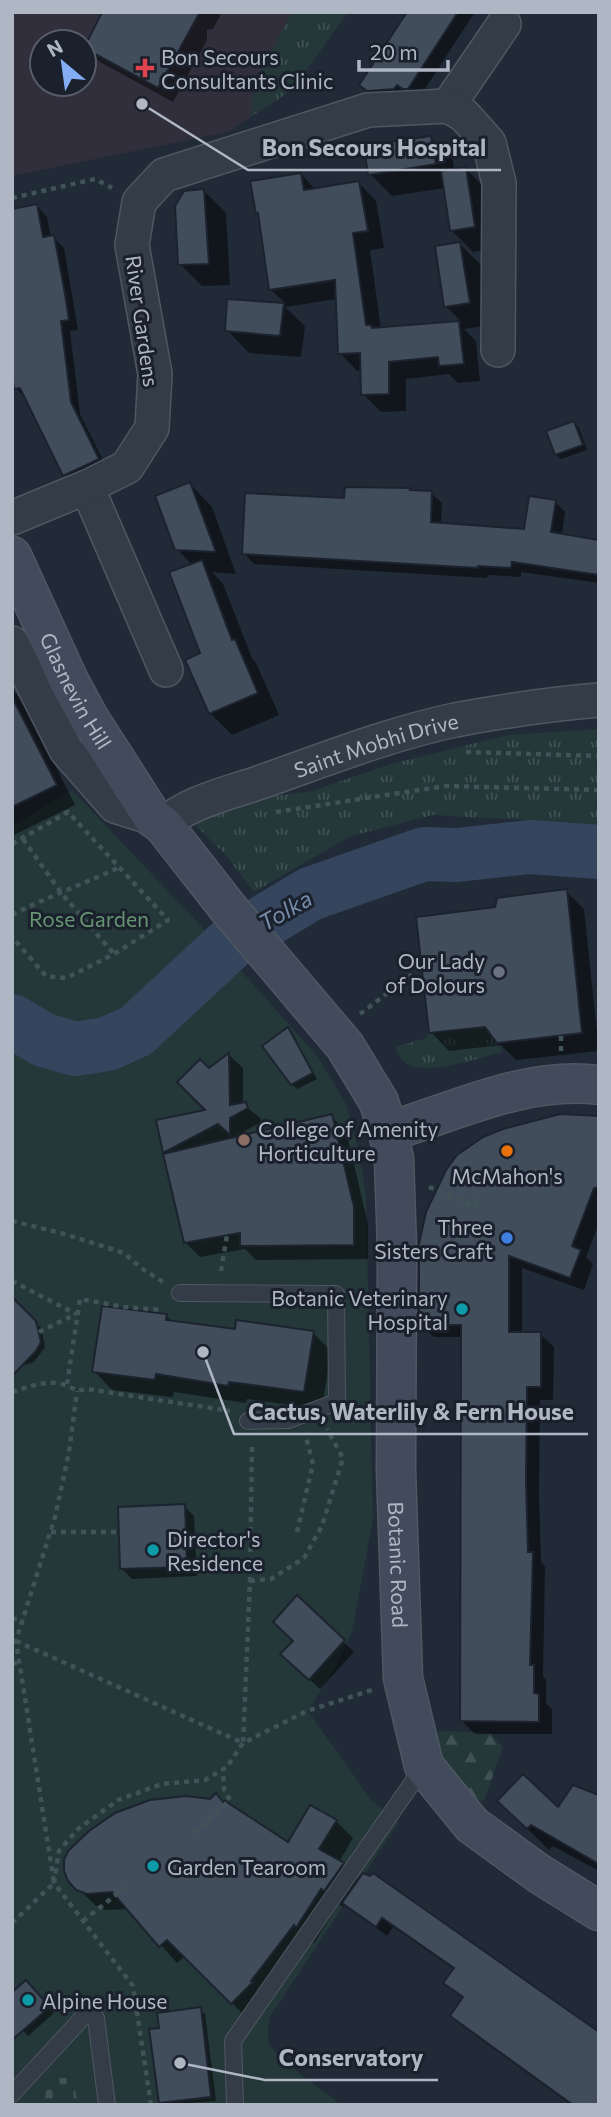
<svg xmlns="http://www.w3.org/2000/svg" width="611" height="2117" font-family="Commissioner,sans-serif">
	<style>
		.medical { fill: #312f3c; fill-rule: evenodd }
		.grass { fill: url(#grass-tufts) }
		.forest { fill: url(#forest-firs) }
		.cemetery { fill: url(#cemetery-stones) }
		.garden { fill: #243739 }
		.shadow { fill: #0007 }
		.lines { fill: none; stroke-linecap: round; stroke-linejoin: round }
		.stream { stroke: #35455e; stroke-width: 9 }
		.river { stroke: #35455e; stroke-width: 54 }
		.building { fill: #424d5c; stroke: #1c232e; stroke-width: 2 }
		.lane-casing { stroke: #4f5762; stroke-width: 18 }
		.street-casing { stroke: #4f5762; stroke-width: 36 }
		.secondary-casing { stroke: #4f5762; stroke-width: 41 }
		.path { stroke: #405356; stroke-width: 4.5; stroke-dasharray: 5 5; stroke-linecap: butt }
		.lane { stroke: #343c48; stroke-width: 16 }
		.street { stroke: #343c48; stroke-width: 33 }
		.secondary { stroke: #424b5b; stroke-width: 38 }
		.health-dot { fill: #e0444e; stroke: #1a212c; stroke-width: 2.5 }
		.worship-dot { fill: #6b7280; stroke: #1a212c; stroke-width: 2.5 }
		.education-dot { fill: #8d6e63; stroke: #1a212c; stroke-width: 2.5 }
		.food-dot { fill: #e8710a; stroke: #1a212c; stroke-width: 2.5 }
		.shop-dot { fill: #3f7fe0; stroke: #1a212c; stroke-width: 2.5 }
		.culture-dot { fill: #0f9aa8; stroke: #1a212c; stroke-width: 2.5 }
		.labels { text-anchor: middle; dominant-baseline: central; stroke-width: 6; stroke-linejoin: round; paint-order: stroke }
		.poi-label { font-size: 21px; fill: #afb7c4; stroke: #1a212c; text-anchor: start }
		.street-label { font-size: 21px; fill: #afb7c4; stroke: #1a212c }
		.park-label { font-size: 21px; fill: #679472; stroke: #1a212c }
		.water-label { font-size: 23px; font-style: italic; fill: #778dac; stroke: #1a212c }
		.leader { fill: none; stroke: #afb7c4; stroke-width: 2.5 }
		.callout-dot { fill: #afb7c4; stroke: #1a212c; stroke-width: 2.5 }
		.callout-label { font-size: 23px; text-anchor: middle; font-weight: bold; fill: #afb7c4; stroke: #1a212c; stroke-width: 6; stroke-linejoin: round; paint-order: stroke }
	</style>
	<defs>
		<pattern id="grass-tufts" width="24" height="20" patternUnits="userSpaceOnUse" patternTransform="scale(1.75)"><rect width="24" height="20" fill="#243739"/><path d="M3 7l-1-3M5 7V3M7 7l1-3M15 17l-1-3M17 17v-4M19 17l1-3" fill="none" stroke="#415254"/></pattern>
		<pattern id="forest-firs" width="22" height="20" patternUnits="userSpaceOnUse" patternTransform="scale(1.75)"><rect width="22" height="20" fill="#243739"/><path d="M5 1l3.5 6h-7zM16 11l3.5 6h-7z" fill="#415254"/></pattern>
		<pattern id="cemetery-stones" width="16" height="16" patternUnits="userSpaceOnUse" patternTransform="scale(1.75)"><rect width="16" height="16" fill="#243739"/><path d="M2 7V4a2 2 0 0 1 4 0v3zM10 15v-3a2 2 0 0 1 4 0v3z" fill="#415254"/></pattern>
	</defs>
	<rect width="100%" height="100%" fill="#212a37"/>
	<!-- medical -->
	<path class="medical" d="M12,12H348L292,90L228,132L12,176ZM42,42H84V84H42Z"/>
	<!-- grass -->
	<g class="grass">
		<polygon points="292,12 348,12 292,90 250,117 255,82"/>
		<polygon points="599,729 599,829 537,821 433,815 351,836 254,892 225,854 196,826 207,810 234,801 312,791 391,764 508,735"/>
		<path d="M485,1027L503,1052C480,1057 422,1079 403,1061C400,1058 397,1051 395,1047L424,1039L429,1033Z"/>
	</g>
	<!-- forest -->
	<polygon class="forest" points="439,1731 490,1733 503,1747 484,1801 465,1797 434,1750"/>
	<!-- cemetery -->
	<polygon class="cemetery" points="74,2077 78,2105 30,2105 58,2078"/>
	<!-- garden -->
	<path class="garden" d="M72,790L201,926L318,1057L346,1104L358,1147L366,1195L373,1520L352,1632L337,1664L308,1711L372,1801L399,1822L271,2015C269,2024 266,2034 269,2043C275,2058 326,2092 341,2105H78L73,2077L58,2078L30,2105H12V826Z"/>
	<!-- shadow -->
	<g class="shadow">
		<polygon points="104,12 222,12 213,29 207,30 207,40 173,102 100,62 85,47"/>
		<polygon points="409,12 475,12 419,98 371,95 361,85"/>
		<polygon points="431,138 453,160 454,170 466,169 488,191 496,248 473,252 451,230 445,188 392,196 370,174"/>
		<polygon points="301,174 316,190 359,183 376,201 384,248 370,250 381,329 462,323 446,306 460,244 482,266 491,325 464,329 476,341 480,381 458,383 449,374 406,379 406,411 381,412 363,394 362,370 357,371 340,353 337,299 285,307 305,326 301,357 249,353 227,330 229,301 286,304 270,289 260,215 257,213"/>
		<polygon points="204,191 226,213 230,285 202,286 180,264"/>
		<polygon points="37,206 47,217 51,238 53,237 64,248 78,330 70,331 80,414 108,470 74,486 64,475 26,399 16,388"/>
		<polygon points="574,423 579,428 587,450 561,459 556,454"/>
		<polygon points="190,484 212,507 236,574 212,572 223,584 252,658 256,663 279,715 232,735 210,713 192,565 177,549"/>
		<polygon points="410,489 412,492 431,493 442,503 441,525 525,531 555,502 565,512 562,535 599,542 599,583 521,572 521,577 488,575 487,578 254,564 244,553 346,499"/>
		<polygon points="12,690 22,700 75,805 12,836"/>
		<polygon points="566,891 584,909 599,1051 516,1060 501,1045 449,1051 431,1032 497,909"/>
		<polygon points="288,1029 317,1079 297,1089 292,1084"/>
		<polygon points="229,1055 243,1068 243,1104 260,1118 261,1122 243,1132 243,1137 331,1116 346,1131 368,1224 368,1259 256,1260 245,1249 200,1257 186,1243 167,1154 165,1152 208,1111 209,1070"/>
		<polygon points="599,1118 599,1223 586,1257 593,1264 584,1290 522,1268 522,1333 540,1334 554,1347 553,1400 540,1400 539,1493 541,1562 545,1567 543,1676 546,1680 546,1703 552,1709 552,1734 475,1734 462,1721 463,1337 434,1337 420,1324"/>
		<polygon points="166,1315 173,1323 236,1331 313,1333 331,1351 322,1409 247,1399 246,1403 174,1392 173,1397 112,1390 94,1371"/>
		<polygon points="28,1316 41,1328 45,1347 34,1362 12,1369"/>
		<polygon points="184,1506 194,1516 197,1576 132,1579 122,1569"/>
		<polygon points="297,1598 354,1652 320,1689 293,1664"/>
		<polygon points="599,1797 599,1871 553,1846 549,1850 499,1801 558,1810"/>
		<polygon points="224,1804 288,1844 336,1821 353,1838 339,1862 359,1880 363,1875 599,2105 571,2105 462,2026 452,2016 464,1999 445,1983 455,1970 393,1927 387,1936 345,1904 342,1907 339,1904 314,1943 312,1941 249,2020 185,1956 177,1963 129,1909 106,1910 96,1906 69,1880"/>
		<polygon points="31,1987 54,2013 28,2036 12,2019"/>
		<polygon points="200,2009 205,2014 216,2101 162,2105 160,2102 161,2030"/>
	</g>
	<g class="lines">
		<!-- stream -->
		<polyline class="stream" points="12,1022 13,1021"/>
		<!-- river -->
		<polyline class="river" points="12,1021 44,1040 75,1049 107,1044 136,1031 234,940 310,894 424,854 457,855 530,847 599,852"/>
	</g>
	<!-- building -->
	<g class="building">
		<polygon points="102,12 200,12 158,88 84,48"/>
		<polygon points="407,12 458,12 408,89 403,89 397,85 394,89 367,91 359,85"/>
		<polygon points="431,136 436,164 368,175 364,146"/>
		<polygon points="466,167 475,227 450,231 441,171"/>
		<polygon points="301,173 304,190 359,181 368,231 353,233 366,325 371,325 372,328 459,321 464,364 439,366 438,357 389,362 389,394 361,395 360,353 338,354 335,280 269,290 258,213 256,214 250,181"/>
		<polygon points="204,189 209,264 178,265 175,206 184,191"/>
		<polygon points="37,204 43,237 54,235 64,288 69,320 61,321 71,402 99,459 63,476 20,388 14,389 12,376 12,209"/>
		<polygon points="460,242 470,303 444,307 435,246"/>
		<polygon points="227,299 284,303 280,336 225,331"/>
		<polygon points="574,421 583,445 555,455 546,431"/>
		<polygon points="190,482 216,552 175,550 155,496"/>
		<polygon points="345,487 411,488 410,490 432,491 431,522 524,529 529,496 556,500 551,532 599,540 599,575 512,562 511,568 478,566 478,568 242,554 245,493 344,498"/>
		<polygon points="202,560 232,640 235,639 258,693 209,714 185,660 200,653 169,572"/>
		<polygon points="12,697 57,785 12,807"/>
		<polygon points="567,889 582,1033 497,1043 485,1027 429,1033 416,917 495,907 497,898"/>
		<polygon points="288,1027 313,1073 291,1085 262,1046"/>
		<polygon points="229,1053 230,1105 246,1102 248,1108 230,1118 230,1135 218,1124 163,1153 156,1120 205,1110 177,1082 200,1059 209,1068"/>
		<polygon points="332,1114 354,1207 354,1245 240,1246 240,1233 184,1243 163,1154"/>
		<polygon points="560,1114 599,1116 599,1187 594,1188 572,1246 581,1250 570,1278 509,1256 509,1332 541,1332 541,1387 527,1387 526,1479 528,1552 533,1552 530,1665 534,1665 534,1693 539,1694 539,1722 460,1721 461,1325 419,1325 419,1244 426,1212 446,1170 457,1155 483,1137 503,1129"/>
		<polygon points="12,1297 36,1321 41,1342 36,1351 12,1376"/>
		<polygon points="102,1306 167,1314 166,1320 235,1329 236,1320 314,1331 304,1392 229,1382 228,1386 156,1374 155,1380 92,1372"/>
		<polygon points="185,1504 187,1567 120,1569 118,1507"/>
		<polygon points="297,1595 345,1640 309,1680 280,1654 293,1641 273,1622"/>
		<polygon points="523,1774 558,1807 573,1785 599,1795 599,1864 531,1825 527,1829 497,1801"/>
		<polygon points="216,1793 223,1802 225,1801 288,1842 310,1805 337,1820 319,1849 344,1863 324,1891 321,1889 296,1928 294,1925 251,1981 253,1982 231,2004 167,1940 159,1947 112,1892 87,1894 76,1890 68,1881 64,1871 64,1860 68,1851 89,1831 115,1813 150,1800 186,1796 210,1799"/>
		<polygon points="363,1873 370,1876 373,1873 599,2032 599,2105 573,2105 450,2016 463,1997 443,1983 454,1968 382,1918 376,1927 342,1903"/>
		<polygon points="26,1980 50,2007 12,2040 12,1992"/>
		<polygon points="201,2007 211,2097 159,2103 149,2029 159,2028 157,2013"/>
	</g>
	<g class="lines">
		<!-- lane casing -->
		<g class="lane-casing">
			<g id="lane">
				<polyline points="180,1293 336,1294 337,1402 288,1420 248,1421"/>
				<polyline points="12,2094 85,2015 96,2018 107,2105"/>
				<polyline points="235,2105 233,2041 424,1766"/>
			</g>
		</g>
		<!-- street casing -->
		<g class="street-casing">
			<g id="street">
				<polyline points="448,106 504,24"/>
				<polyline points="87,487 166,670"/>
				<polyline points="12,518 87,487 127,467 152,428 155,374 132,245 139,202 164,175 368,110 448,106 464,115 489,143 499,183 498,350"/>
				<polyline points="12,643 66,750 115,806 153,818"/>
				<path id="s1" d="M163,825C188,802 229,793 261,782C324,760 389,734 455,720C503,711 551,704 599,700"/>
			</g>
		</g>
		<!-- secondary casing -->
		<g class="secondary-casing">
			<g id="secondary">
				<path id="s2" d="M12,556L69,681L89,718L153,818L163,825L228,908L345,1046L379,1102L388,1132L394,1159L397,1248L396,1470L403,1678L424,1766L472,1825L538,1873L599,1911"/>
				<path d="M388,1132C456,1111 526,1076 599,1085"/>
			</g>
		</g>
		<!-- path -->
		<g class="path">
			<polyline points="12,198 95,179 112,188"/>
			<polyline points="466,752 599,756"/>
			<polyline points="276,812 445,786 599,790"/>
			<polyline points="23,839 62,894 114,954"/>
			<polyline points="12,844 68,812 168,920 114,954 66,978 46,976 12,937"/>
			<path d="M12,915C47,897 83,884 118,868"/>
			<polyline points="360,1014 415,972"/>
			<polyline points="561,1036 561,1051"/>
			<polyline points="429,1187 474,1206 479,1193"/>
			<polyline points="12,1221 61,1233 124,1253 141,1268 163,1282"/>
			<polyline points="221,1271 227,1235"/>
			<polyline points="12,1281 76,1314"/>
			<polyline points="39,1332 76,1314"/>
			<polyline points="67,1384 80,1299 124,1307 163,1310"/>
			<path d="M12,1392C35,1385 55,1376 77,1391L87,1389L230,1411"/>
			<polyline points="51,1532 119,1532"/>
			<polyline points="297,1532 313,1464 306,1437"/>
			<polyline points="250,1581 271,1579 304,1558 322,1526 343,1458 327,1429"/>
			<polyline points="12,1618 23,1621"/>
			<polyline points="16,1641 243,1743 250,1581 252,1443"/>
			<polyline points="12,1664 20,1662"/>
			<polyline points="193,1833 230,1800 224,1789 223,1770"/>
			<polyline points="83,1921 127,1886"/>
			<polyline points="12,1923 54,1883 16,1641 55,1517 69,1452 77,1391"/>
			<polyline points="151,2105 133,1986 54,1883 59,1851 78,1829 118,1800 162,1784 205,1780 227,1767 243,1743 307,1711 372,1690"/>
		</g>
		<!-- lane -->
		<use href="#lane" class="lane"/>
		<!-- street -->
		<use href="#street" class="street"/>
		<!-- secondary -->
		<use href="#secondary" class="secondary"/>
	</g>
	<!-- markers -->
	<path class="health-dot" d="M141.5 57.5h7v7h7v7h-7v7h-7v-7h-7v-7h7z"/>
	<circle class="worship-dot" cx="499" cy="972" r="7"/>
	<circle class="education-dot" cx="244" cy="1140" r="7"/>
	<circle class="food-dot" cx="507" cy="1151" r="7"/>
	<circle class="shop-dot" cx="507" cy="1238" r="7"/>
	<g class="culture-dot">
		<circle cx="462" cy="1309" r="7"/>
		<circle cx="153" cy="1550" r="7"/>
		<circle cx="153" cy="1866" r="7"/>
		<circle cx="28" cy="2000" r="7"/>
	</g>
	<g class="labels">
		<!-- poi labels -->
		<g class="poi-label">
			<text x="161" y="56">Bon Secours<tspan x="161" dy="24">Consultants Clinic</tspan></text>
			<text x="485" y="960" text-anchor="end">Our Lady<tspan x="485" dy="24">of Dolours</tspan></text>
			<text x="258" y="1128">College of Amenity<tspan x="258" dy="24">Horticulture</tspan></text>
			<text x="507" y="1175" text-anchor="middle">McMahon's</text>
			<text x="493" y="1226" text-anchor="end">Three<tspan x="493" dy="24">Sisters Craft</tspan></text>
			<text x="448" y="1297" text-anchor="end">Botanic Veterinary<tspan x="448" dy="24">Hospital</tspan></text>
			<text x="167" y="1538">Director's<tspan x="167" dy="24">Residence</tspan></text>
			<text x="167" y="1866">Garden Tearoom</text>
			<text x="42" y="2000">Alpine House</text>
		</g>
		<!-- street labels -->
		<g class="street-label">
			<text transform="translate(143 321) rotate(82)">River Gardens</text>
			<text stroke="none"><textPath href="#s2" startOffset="149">Glasnevin Hill</textPath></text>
			<text stroke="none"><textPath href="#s1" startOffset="229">Saint Mobhi Drive</textPath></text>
			<text stroke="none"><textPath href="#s2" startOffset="1127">Botanic Road</textPath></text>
		</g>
		<!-- park labels -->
		<g class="park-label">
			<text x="89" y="918">Rose Garden</text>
		</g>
		<!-- water labels -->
		<g class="water-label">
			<text transform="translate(285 910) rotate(-30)">Tolka</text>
		</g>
	</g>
	<!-- callouts -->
	<path class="leader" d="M142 104L248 170H501M203 1352L234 1434H588M180 2063L265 2080H438"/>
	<g class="callout-dot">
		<circle cx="142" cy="104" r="7"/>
		<circle cx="203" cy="1352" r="7"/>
		<circle cx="180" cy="2063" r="7"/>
	</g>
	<g class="callout-label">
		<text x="374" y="156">Bon Secours Hospital</text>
		<text x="411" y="1420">Cactus, Waterlily &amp; Fern House</text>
		<text x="351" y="2066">Conservatory</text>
	</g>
	<!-- border -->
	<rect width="611" height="2117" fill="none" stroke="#afb7c4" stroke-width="28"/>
	<!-- north arrow -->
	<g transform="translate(63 63) rotate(331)"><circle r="33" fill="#1a212c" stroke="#565d69" stroke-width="2"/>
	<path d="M0-5L12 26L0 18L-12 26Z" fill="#83adf5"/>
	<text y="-10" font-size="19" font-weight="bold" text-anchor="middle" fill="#afb7c4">N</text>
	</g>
	<!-- scale -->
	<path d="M359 60v10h89v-10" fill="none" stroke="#afb7c4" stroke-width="3.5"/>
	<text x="370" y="60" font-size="21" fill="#afb7c4" stroke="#1a212c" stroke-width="5" paint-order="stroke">20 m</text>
</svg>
